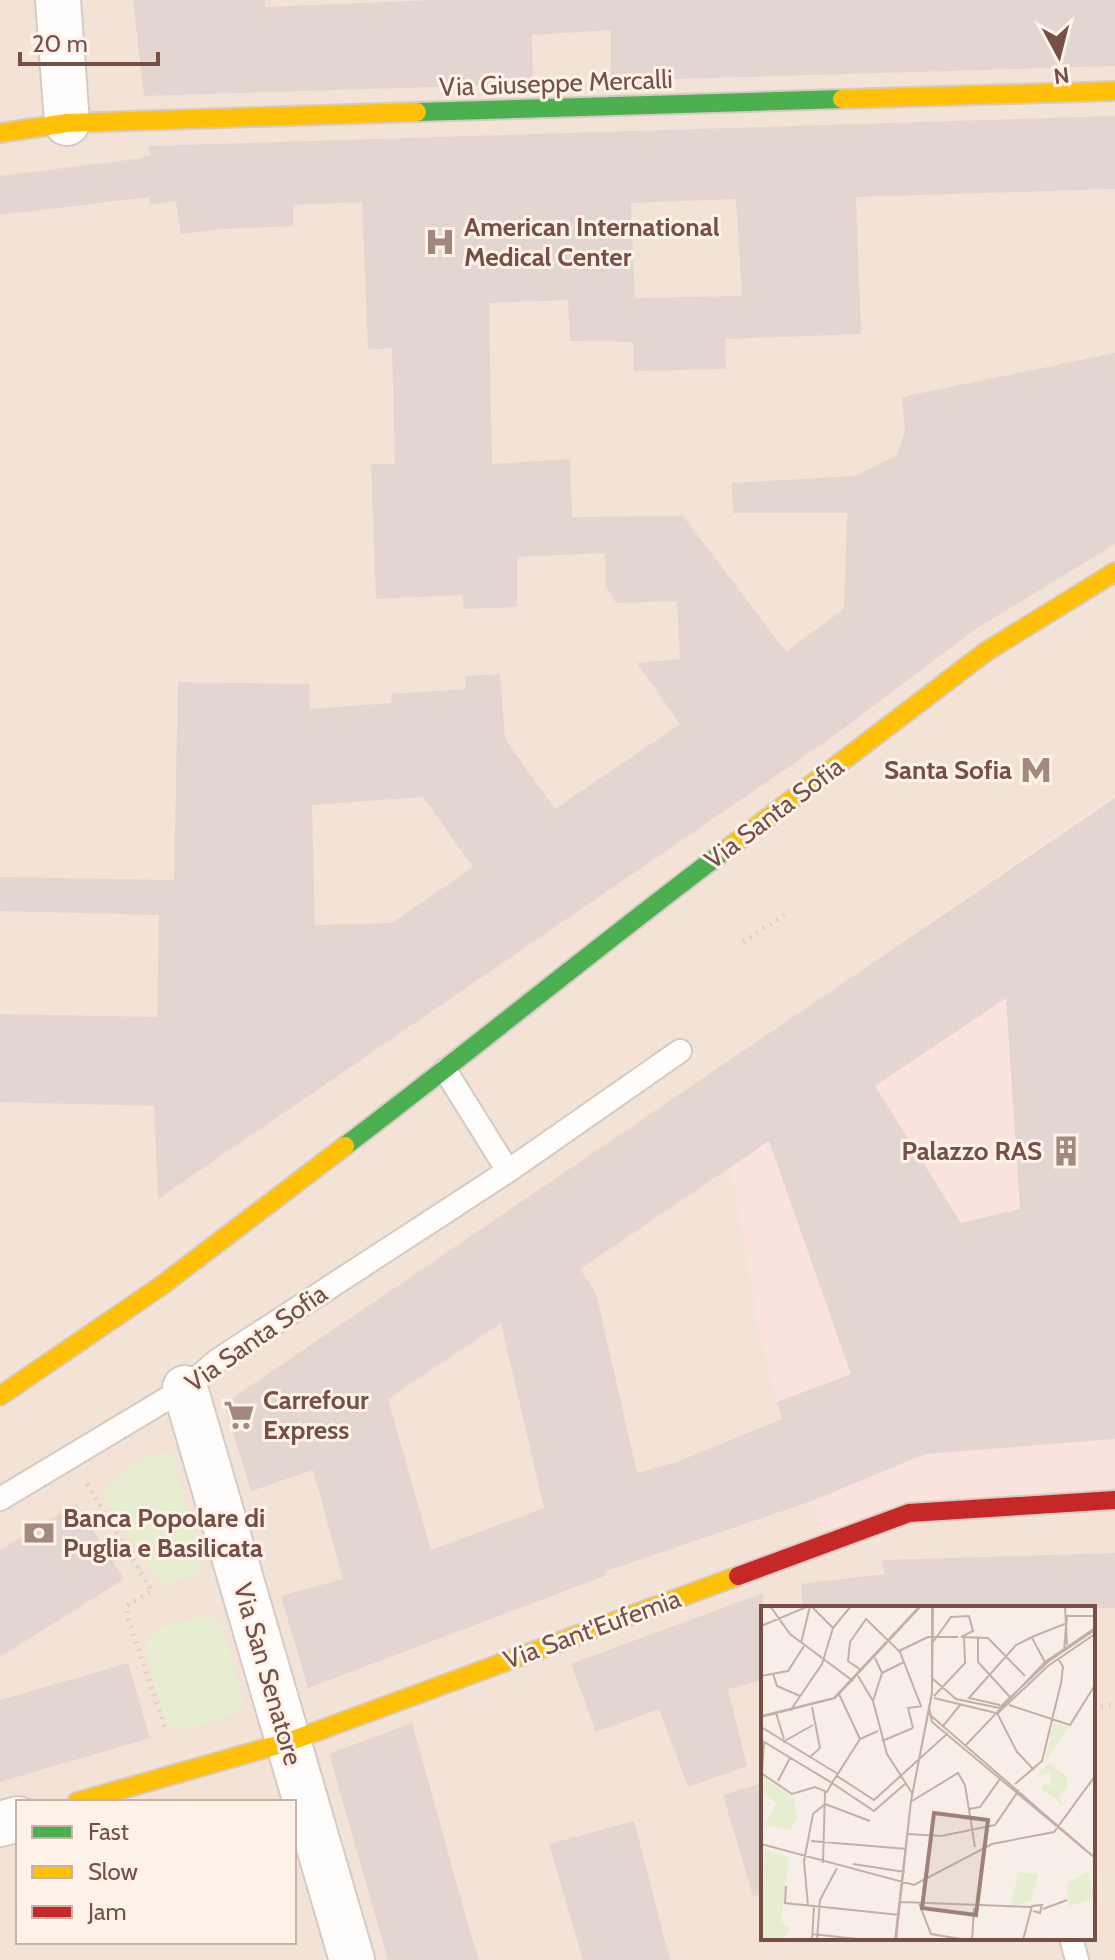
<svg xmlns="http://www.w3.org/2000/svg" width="1115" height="1960" font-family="Cabin,sans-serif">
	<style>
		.residential { fill: #f3e3d7; fill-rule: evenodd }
		.commercial { fill: #fbe3dd }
		.green { fill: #e6edd1 }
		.building { fill: #e3d5cf; fill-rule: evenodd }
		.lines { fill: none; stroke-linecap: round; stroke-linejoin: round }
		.lane-casing { stroke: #d6cac5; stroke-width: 26 }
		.street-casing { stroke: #d6cac5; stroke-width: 48 }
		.fast-casing { stroke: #d6cac4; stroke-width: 22 }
		.slow-casing { stroke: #d6cac4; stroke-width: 22 }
		.jam-casing { stroke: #d6cac4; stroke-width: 22 }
		.path { stroke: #dacfcb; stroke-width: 5; stroke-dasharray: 2 6; stroke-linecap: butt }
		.lane { stroke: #fefdfb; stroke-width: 22 }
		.street { stroke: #fefdfb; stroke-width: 44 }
		.fast { stroke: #4caf50; stroke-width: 18 }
		.slow { stroke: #ffc107; stroke-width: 18 }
		.jam { stroke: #c62828; stroke-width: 18 }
		.labels { text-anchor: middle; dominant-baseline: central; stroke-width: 6; stroke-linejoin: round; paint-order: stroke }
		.street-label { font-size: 26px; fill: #765047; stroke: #fff2e9 }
		.poi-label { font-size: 26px; font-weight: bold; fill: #765047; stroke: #fff2e9; text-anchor: start }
		.inset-road { fill: none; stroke: #c3afa7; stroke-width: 2 }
		.view { fill: #9e8279; fill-opacity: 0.15; stroke: #9e8279; stroke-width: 4 }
		.inset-edge { fill: none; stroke: #765047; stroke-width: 4 }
	</style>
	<rect width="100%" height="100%" fill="#f7efe7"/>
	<!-- residential -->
	<path class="residential" d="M0,0H1115V1960H0ZM763,1608H1093V1938H763ZM18,1802H294V1942H18Z"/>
	<!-- commercial -->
	<polygon class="commercial" points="1115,795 1115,1493 825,1537 777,1402 759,1330 731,1167 680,1095"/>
	<!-- green -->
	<g class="green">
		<polygon points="158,1451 166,1453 173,1458 203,1566 199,1573 166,1584 157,1579 106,1500 103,1492 108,1483"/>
		<path d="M206,1615L214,1616L221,1625L243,1699V1707C233,1719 187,1730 172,1728L166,1721L146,1652C145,1625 185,1622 206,1615Z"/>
	</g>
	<!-- building -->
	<g class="building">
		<polygon points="133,0 265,0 265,7 435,0 1115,0 1115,66 611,81 611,30 532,35 533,84 144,96"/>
		<path d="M1115,116V189L856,197L861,334L725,339L726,369L634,371L633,342L570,341L568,300L489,303L492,464L570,459L572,517L683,516L786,652L844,609L847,513H733L732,483L855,476L897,455L905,430L902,397L1115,353V544L974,630L828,740L158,1199L154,1106L0,1102V1014L157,1017L159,915L0,911V877L174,880L178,682L309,684L310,709L392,703L391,694L466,689L465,676L500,674L505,739L555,809L680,724L637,663L680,659L677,601L616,603L606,587L605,553L517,557V607L464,609L462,595L376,599L371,464H395L392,348L368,350L362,202L293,205V226L224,229L181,234L176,201L150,205L149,197L0,215V176L143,158V156L150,155L149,146ZM736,199L742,296L635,298L631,203ZM423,797L473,867L392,923L315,925L312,805Z"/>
		<path d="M1115,798V1439L925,1454L812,1501L606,1571L607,1575L308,1688L281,1596L343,1579L313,1470L251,1491L224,1404ZM1006,998L1020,1209L961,1223L875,1086ZM769,1141L851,1374L777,1402L782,1419L677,1462L637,1473L596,1293L580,1269ZM501,1323L544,1508L431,1550L388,1399Z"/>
		<polygon points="76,1504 124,1579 0,1657 0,1550"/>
		<polygon points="1115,1553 1115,1608 803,1608 801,1584 885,1574 882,1560"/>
		<polygon points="763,1593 763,1680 728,1689 747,1766 688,1787 659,1709 596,1732 571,1664"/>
		<polygon points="128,1663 150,1738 0,1782 0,1700"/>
		<polygon points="412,1723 469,1928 479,1960 388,1960 329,1754"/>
		<polygon points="763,1783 763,1895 753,1896 723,1795"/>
		<polygon points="634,1821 670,1960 583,1960 549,1844"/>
	</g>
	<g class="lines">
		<!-- lane casing -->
		<g class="lane-casing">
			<g id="lane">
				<polyline points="445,1070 508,1171"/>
				<polyline points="0,1499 185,1388 218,1360 508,1171 680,1051"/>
				<polyline points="1071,1938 1077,1960"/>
			</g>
		</g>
		<!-- street casing -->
		<g class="street-casing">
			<g id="street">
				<polyline points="58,0 67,123"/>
				<polyline points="185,1388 352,1960"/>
				<polyline points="0,1824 18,1819"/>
			</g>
		</g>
		<!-- fast casing -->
		<g class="fast-casing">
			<g id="fast">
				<polyline points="417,112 842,99"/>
				<path d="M345,1146C473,1049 598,946 727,849"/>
			</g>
		</g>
		<!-- slow casing -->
		<g class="slow-casing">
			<g id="slow">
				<polyline points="842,99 1115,91"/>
				<polyline points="0,133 67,123 417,112"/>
				<polyline points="727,849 987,651 1115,572"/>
				<polyline points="0,1396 161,1286 345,1146"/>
				<polyline points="77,1802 288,1742 738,1576"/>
			</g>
		</g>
		<!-- jam casing -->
		<g class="jam-casing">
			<polyline id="jam" points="738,1576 909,1513 1115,1500"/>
		</g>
		<!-- path -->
		<g class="path">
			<polyline points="743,942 784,915"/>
			<polyline points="87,1484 152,1591 126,1606 128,1618 166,1731"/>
			<polyline points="1093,1708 1115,1704"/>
		</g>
		<!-- lane -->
		<use href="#lane" class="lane"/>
		<!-- street -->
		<use href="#street" class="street"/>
		<!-- fast -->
		<use href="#fast" class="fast"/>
		<!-- slow -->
		<use href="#slow" class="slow"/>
		<!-- jam -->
		<use href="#jam" class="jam"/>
	</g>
	<!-- icons -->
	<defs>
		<g id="hospital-bare" transform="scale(2.4)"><path d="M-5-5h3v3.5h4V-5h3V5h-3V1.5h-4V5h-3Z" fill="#a3887f" stroke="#fff2e9" stroke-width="2.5" paint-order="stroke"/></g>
		<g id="metro-bare" transform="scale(2.4)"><path d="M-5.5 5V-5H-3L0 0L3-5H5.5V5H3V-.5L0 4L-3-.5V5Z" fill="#a3887f" stroke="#fff2e9" stroke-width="2.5" paint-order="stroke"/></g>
		<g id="building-bare" transform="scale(2.4)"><path d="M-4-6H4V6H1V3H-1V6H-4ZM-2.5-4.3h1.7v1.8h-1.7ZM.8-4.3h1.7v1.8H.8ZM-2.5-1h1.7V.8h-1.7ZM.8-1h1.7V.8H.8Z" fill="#a3887f" stroke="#fff2e9" stroke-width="2.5" paint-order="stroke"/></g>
		<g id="supermarket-bare" transform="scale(2.4)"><path d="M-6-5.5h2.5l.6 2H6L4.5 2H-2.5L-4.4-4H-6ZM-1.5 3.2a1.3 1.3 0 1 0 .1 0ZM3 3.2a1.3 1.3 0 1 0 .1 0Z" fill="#a3887f" stroke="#fff2e9" stroke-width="2.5" paint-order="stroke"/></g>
		<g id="bank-bare" transform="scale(2.4)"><path d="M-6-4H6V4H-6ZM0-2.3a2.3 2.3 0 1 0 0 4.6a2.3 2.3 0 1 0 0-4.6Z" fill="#a3887f" stroke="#fff2e9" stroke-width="2.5" paint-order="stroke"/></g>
	</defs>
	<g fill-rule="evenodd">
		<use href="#hospital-bare" x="440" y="242"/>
		<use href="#metro-bare" x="1036" y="770"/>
		<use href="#building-bare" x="1066" y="1151"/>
		<use href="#supermarket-bare" x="239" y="1415"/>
		<use href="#bank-bare" x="39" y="1533"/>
	</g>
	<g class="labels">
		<!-- street labels -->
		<g class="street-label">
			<text transform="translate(556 83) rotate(-2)">Via Giuseppe Mercalli</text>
			<text transform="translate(774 813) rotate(-37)">Via Santa Sofia</text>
			<text transform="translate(256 1338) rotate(-35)">Via Santa Sofia</text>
			<text transform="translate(592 1629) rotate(-20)">Via Sant'Eufemia</text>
			<text transform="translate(268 1674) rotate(74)">Via San Senatore</text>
		</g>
		<!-- poi labels -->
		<g class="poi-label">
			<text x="464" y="227">American International<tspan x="464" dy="30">Medical Center</tspan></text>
			<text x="1012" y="770" text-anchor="end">Santa Sofia</text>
			<text x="1042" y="1151" text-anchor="end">Palazzo RAS</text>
			<text x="263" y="1400">Carrefour<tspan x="263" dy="30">Express</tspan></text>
			<text x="63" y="1518">Banca Popolare di<tspan x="63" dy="30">Puglia e Basilicata</tspan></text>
		</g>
	</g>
	<!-- overview -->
	<g transform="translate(761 1606)">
		<rect width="334" height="334" fill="#f7efe7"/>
		<path d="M293,116L308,121L286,154L284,153ZM288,157L306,170L307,180L298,192L305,201L280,183L284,178L291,180L289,166L275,171ZM3,172L33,191L36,211L29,225L5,219L0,224L16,198L2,186ZM4,243L28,251L20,316L30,322L22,334H0ZM257,266L277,268L270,295L250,300ZM326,266L334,291L307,301L306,277Z" fill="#e6edd1"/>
		<path class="inset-road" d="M9,0L29,28L92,75M50,0L72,22M304,0L306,39M0,20L48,0M72,22L90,0M200,31L227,32L264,70M203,31L204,56M217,31V56M271,31L306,17M271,32L284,56M172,36L190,11L208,10L212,25L200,31M40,37L49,0M138,45L167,31H197M303,45L306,10H334M217,56L249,91M100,64L87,55L89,36L105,13L139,46L160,100M121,67L143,56M12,68L16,80L39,90M0,70L27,65L43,40M97,70L112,95L126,148L151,187M172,73L195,93L238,102L288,55L334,24M78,88L99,133M173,90L205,56M173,92L235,107M112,95L121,67L114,52M239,99L208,92L255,39L271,31M248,99L309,119L334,79M168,101L171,116L334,252M29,105L61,58L72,22M15,107L23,133M236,107L256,146L273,164M237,107L287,60L334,28M168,108L334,252M0,110L73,92L159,0M0,111L74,92L160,0M182,120L200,98M0,121L77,168M152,122L147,102L161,100M117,125L99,133L71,177L113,205L144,178M0,134L71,177L66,186L54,181L31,188L0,167M121,135L152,122M22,136L52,119M204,140L284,56L334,22M49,151L59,142L51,101M1,167L3,136M76,170L113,194L187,127M17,175L29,152M254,178L281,155L300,77L302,61L297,52M151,195L197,167L204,179L214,241M64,198L109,215M208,203L219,201L241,170M147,228L180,230L234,219L258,184M50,235L146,243M0,238L153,279L231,238L293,226L334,170M62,257L64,186M92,258L144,266M25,280L24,297L139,309M140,296L271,301M158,297L170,328L206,334M47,300L43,255L52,208L64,198M282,303L306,294M51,328L105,334M51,334L53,300M56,334L59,294L76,262M134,334L150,195L171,86V0M135,334L150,195L171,88L172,0M211,334L213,302M262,334L271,300L281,299L279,307L272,305"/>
		<path class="view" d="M173,207L227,214L215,309L161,302Z"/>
		<rect width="334" height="334" class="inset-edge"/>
	</g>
	<!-- legend -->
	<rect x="16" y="1800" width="280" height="144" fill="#fff2e9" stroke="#c8b1a8" stroke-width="2"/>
	<rect x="32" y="1826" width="40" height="12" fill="#4caf50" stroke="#c8b1a8" stroke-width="2"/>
	<text x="88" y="1840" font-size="24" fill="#765047">Fast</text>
	<rect x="32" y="1866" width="40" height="12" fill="#ffc107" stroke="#c8b1a8" stroke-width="2"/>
	<text x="88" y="1880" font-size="24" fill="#765047">Slow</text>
	<rect x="32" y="1906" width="40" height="12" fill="#c62828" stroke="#c8b1a8" stroke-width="2"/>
	<text x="88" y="1920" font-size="24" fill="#765047">Jam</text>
	<!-- north arrow -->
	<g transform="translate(1059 56) rotate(173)" stroke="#fff2e9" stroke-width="6" paint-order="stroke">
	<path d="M0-6L14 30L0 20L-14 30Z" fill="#765047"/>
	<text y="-12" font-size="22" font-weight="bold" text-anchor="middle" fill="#765047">N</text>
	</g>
	<!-- scale -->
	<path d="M20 52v12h138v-12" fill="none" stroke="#765047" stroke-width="4"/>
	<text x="32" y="52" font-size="24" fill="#765047" stroke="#fff2e9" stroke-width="6" paint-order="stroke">20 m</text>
</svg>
